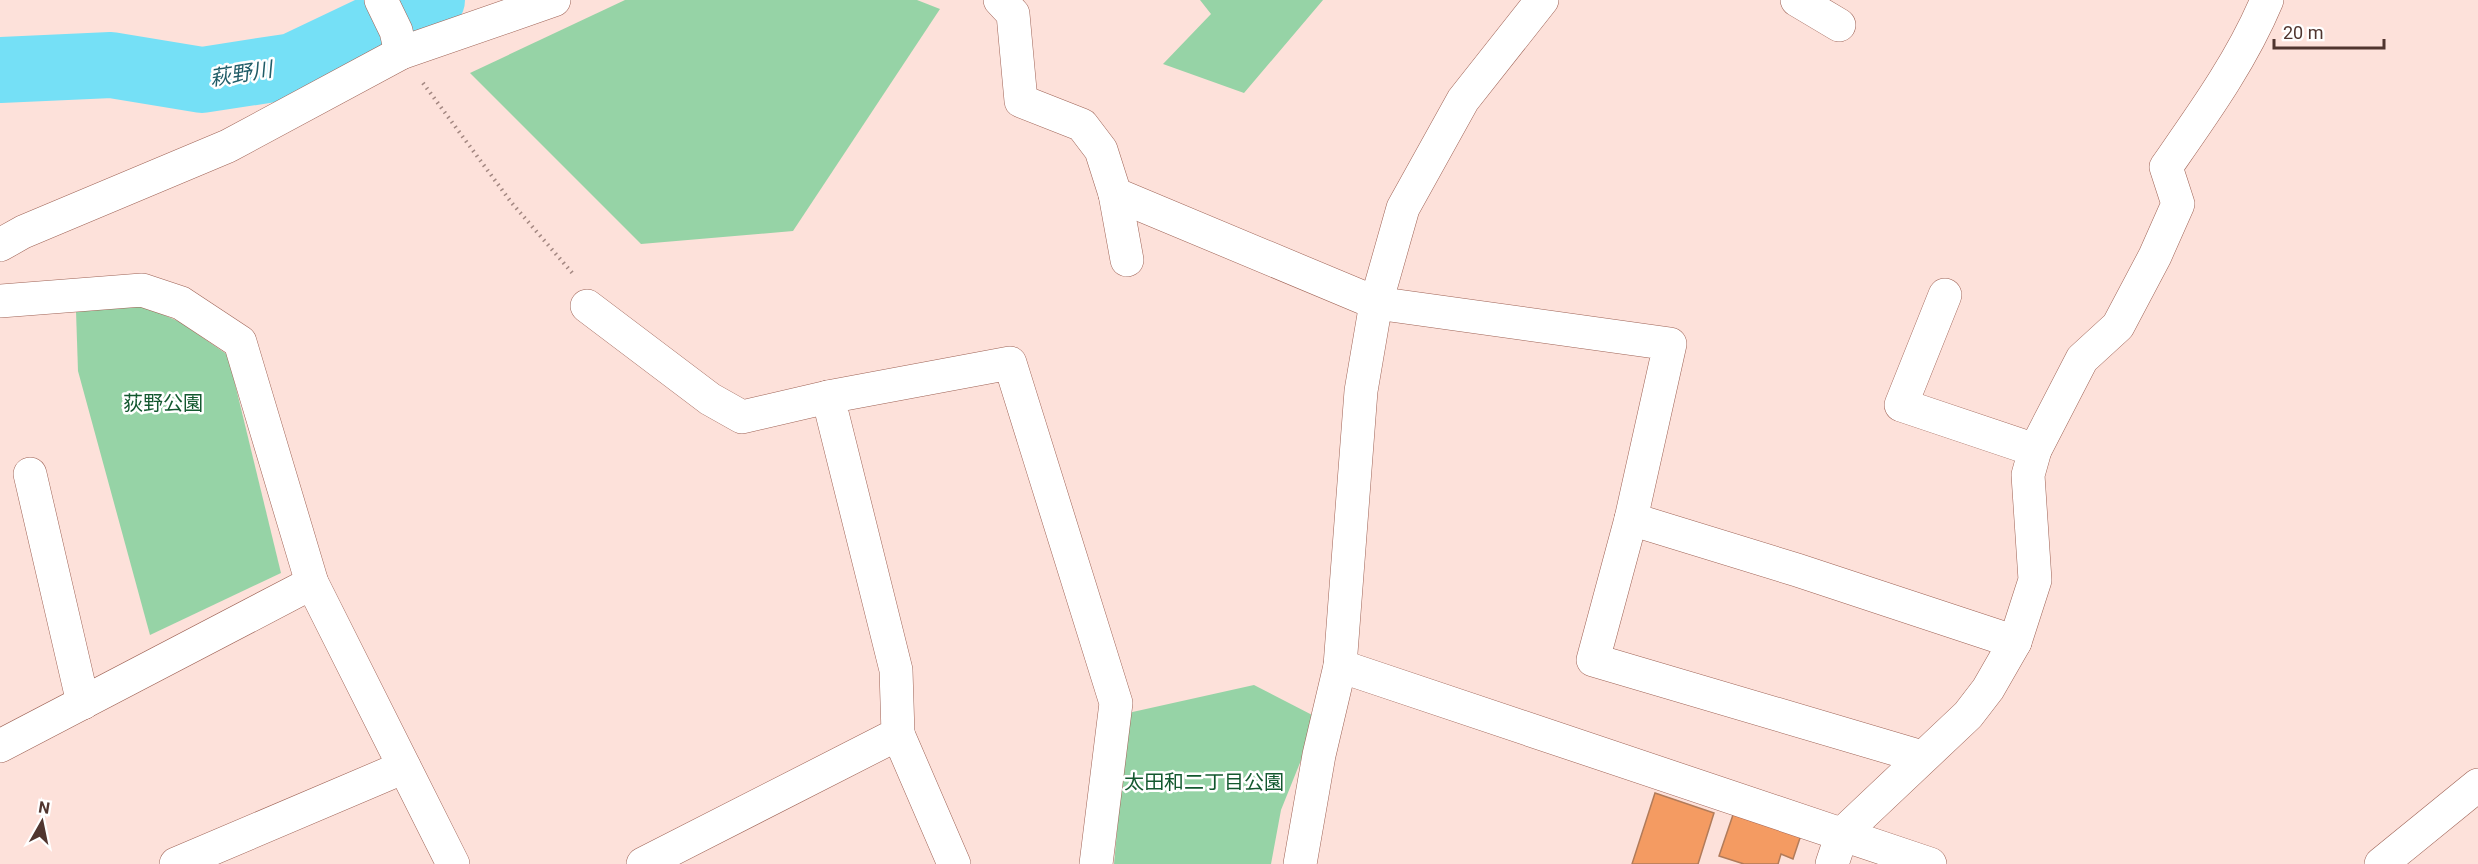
<svg xmlns="http://www.w3.org/2000/svg" width="2478" height="864" font-family="Roboto,'Noto Sans JP',sans-serif">
	<style>
		.green { fill: #96d3a6 }
		.lines { fill: none; stroke-linecap: round; stroke-linejoin: round }
		.river { stroke: #75e0f6; stroke-width: 66 }
		.building { fill: #f49b62; stroke: #b17b5a; stroke-width: 1.5 }
		.minor-casing { stroke: #9e6255; stroke-width: 34 }
		.path { stroke: #a38781; stroke-width: 4; stroke-dasharray: 1.5 4.5; stroke-linecap: butt }
		.minor { stroke: #fff; stroke-width: 33 }
		.labels { text-anchor: middle; dominant-baseline: central; stroke-width: 5; stroke-linejoin: round; paint-order: stroke }
		.park-label { font-size: 20px; fill: #13582f; stroke: #fff }
		.water-label { font-size: 21px; font-style: italic; fill: #1f5c67; stroke: #fff }
	</style>
	<rect width="100%" height="100%" fill="#fde1da"/>
	<!-- green -->
	<g class="green">
		<polygon points="625,0 917,0 940,9 793,231 641,244 470,73"/>
		<polygon points="1200,0 1323,0 1244,93 1163,64 1211,14"/>
		<polygon points="139,304 180,322 228,355 281,573 150,635 78,371 76,311"/>
		<polygon points="1254,685 1318,718 1281,810 1271,864 1114,864 1128,713"/>
	</g>
	<g class="lines">
		<!-- river -->
		<polyline class="river" points="0,70 111,65 202,80 293,66 432,0"/>
	</g>
	<!-- building -->
	<g class="building">
		<polygon points="1655,793 1714,813 1698,864 1632,864"/>
		<polygon points="1736,806 1803,829 1793,859 1781,854 1778,864 1744,864 1719,856"/>
	</g>
	<g class="lines">
		<!-- minor casing -->
		<g class="minor-casing">
			<g id="minor">
				<polyline points="381,0 396,31 401,53"/>
				<polyline points="1000,0 1013,14 1021,101 1082,125 1101,150 1115,194 1376,303 1403,208 1463,100 1542,0"/>
				<polyline points="1797,0 1839,25"/>
				<polyline points="1115,194 1127,260"/>
				<polyline points="0,245 23,232 228,146 401,53 554,0"/>
				<polyline points="1945,295 1901,405 2035,450"/>
				<polyline points="0,301 142,290 181,303 240,342 312,583 453,864"/>
				<polyline points="587,306 710,399 742,417 828,397"/>
				<polyline points="30,474 83,703"/>
				<polyline points="1631,519 1593,660 1922,757"/>
				<path d="M2015,642L2035,580L2028,475L2035,450L2082,359L2118,326L2155,256L2178,204L2166,167C2203,114 2242,60 2267,0"/>
				<polyline points="1340,666 1930,864"/>
				<polyline points="898,734 954,864"/>
				<polyline points="0,746 312,583"/>
				<polyline points="176,864 404,767"/>
				<polyline points="643,864 898,734 896,670 828,397 1010,363 1116,703 1096,864"/>
				<polyline points="1300,864 1319,755 1340,666 1361,391 1376,303 1670,344 1631,519 1797,570 2015,642 1988,689 1968,715 1842,834 1832,864"/>
				<polyline points="2381,864 2478,785"/>
			</g>
		</g>
		<!-- path -->
		<polyline class="path" points="423,83 511,202 574,275"/>
		<!-- minor -->
		<use href="#minor" class="minor"/>
	</g>
	<g class="labels">
		<!-- park labels -->
		<g class="park-label">
			<text x="163" y="403">荻野公園</text>
			<text x="1204" y="782">太田和二丁目公園</text>
		</g>
		<!-- water labels -->
		<g class="water-label">
			<text transform="translate(241 74) rotate(-9)">萩野川</text>
		</g>
	</g>
	<!-- north arrow -->
	<g transform="translate(42 822) rotate(9)" stroke="#ffffff" stroke-width="4.5" paint-order="stroke">
	<path d="M0-4.5L10 22L0 15L-10 22Z" fill="#50352f"/>
	<text y="-9" font-size="16" font-weight="bold" text-anchor="middle" fill="#50352f">N</text>
	</g>
	<!-- scale -->
	<path d="M2274 39v9h110v-9" fill="none" stroke="#50352f" stroke-width="3"/>
	<text x="2283" y="39" font-size="18" fill="#50352f" stroke="#ffffff" stroke-width="4.5" paint-order="stroke">20 m</text>
</svg>
